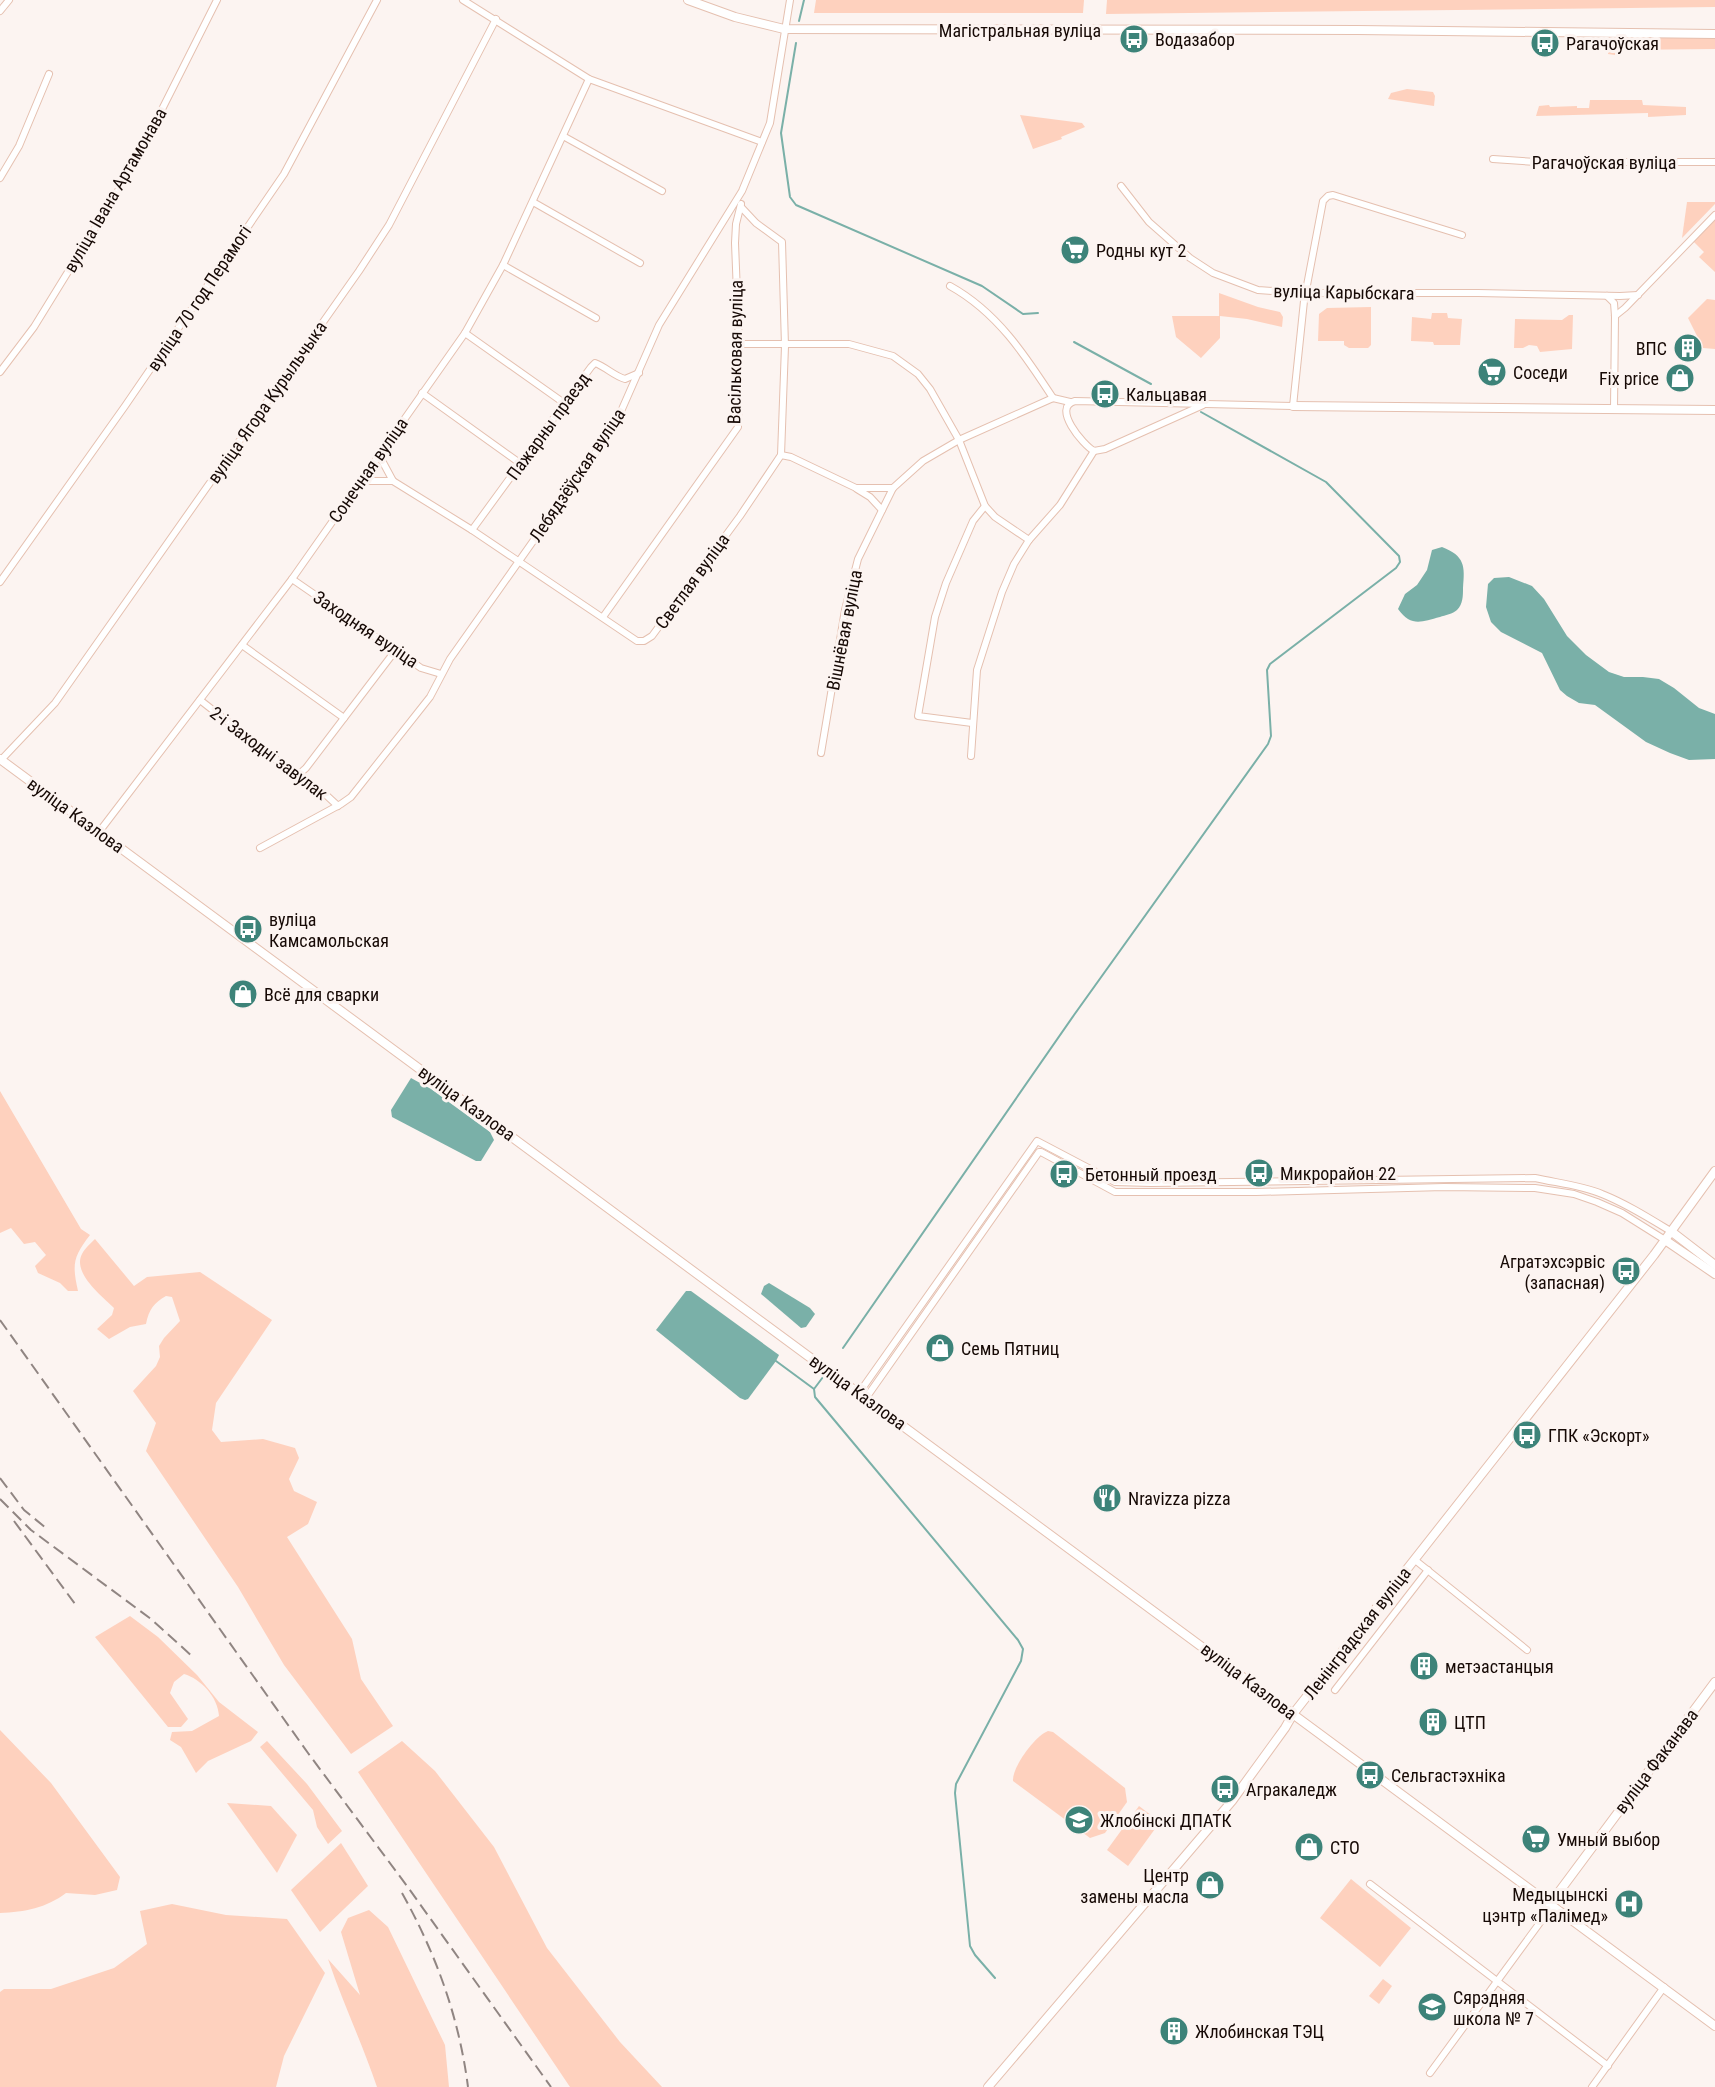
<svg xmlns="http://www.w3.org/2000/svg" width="1715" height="2087" font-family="'Roboto Condensed',sans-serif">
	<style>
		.green { fill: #fed1be }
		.water { fill: #7ab0a8 }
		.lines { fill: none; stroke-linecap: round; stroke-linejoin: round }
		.stream { stroke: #7ab0a8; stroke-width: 2 }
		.street-casing { stroke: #e5c0b0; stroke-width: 8 }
		.secondary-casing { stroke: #e5c0b0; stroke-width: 10 }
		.street { stroke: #fff; stroke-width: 6 }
		.secondary { stroke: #fff; stroke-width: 8 }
		.rail { stroke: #908582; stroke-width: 2; stroke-dasharray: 12 6; stroke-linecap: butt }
		.labels { text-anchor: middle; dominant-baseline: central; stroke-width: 6; stroke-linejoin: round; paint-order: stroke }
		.street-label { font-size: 18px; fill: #160905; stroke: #fcf4f1 }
		.poi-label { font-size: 18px; fill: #160905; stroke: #fcf4f1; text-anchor: start }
	</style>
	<rect width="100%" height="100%" fill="#fcf4f1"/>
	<!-- green -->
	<g class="green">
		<polygon points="816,0 1084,0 1083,13 814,13"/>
		<polygon points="1107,0 1715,0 1715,7 1106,14"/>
		<polygon points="1715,35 1715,49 1618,50 1615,55 1608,54 1609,41 1612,36"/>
		<polygon points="1407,89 1433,92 1435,96 1434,106 1388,99 1391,93"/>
		<polygon points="1590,100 1642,100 1643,105 1686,107 1686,115 1648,117 1648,113 1536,116 1539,106 1549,105 1550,107 1577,106 1577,108 1589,108"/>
		<polygon points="1020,115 1082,123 1085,127 1061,137 1062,139 1033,149"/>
		<polygon points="1687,202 1715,202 1715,204 1682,238"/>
		<polygon points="1715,220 1715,272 1699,257 1704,252 1693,241"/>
		<polygon points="1219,293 1258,307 1280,312 1283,317 1282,327 1247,319 1220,316 1220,338 1201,358 1176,337 1172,316 1219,316"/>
		<polygon points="1707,299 1715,300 1715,349 1703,348 1688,318"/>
		<polygon points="1371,307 1371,345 1368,348 1349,348 1344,345 1344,341 1318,341 1319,314 1327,308"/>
		<polygon points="1432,313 1447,313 1448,318 1462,319 1460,345 1434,345 1433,342 1411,341 1412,317 1431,319"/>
		<polygon points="1569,315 1573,315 1572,349 1540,352 1537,346 1529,345 1523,348 1514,348 1515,319 1562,320"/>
		<path d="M0,1091L81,1229L90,1235C73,1257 72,1264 78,1291H68L60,1283L38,1273L35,1266L46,1255L35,1242L24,1244L11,1228L0,1233Z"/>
		<path d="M95,1239L134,1286L147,1277L200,1272L272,1320L216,1403L212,1430L221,1442L263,1439L295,1448L299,1458L289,1479L294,1491L317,1502L308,1524L287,1537L352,1639L361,1679L393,1726L351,1754L284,1665L238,1587L146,1451L156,1423L133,1391L156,1366L160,1357L159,1346L164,1338L180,1321L172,1297L166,1296C154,1303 149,1309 146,1324L130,1327L109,1339L97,1329L112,1315L114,1308C102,1296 72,1273 82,1254C85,1248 91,1243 95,1239Z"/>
		<path d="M130,1616L158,1637L197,1675L219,1702L258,1732L251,1741L208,1761L196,1773L181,1747L170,1740L172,1732L192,1731L219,1716C218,1697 201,1679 184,1674L174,1682L170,1693L188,1719L181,1727H168L95,1637Z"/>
		<path d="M0,1730L51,1783L120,1877L117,1890L95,1895L66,1893C46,1908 25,1912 0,1913Z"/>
		<path d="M1048,1731L1053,1732L1125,1788L1127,1802L1105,1833L1090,1838L1013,1781C1012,1767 1035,1736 1048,1731Z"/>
		<polygon points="267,1741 307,1784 342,1831 328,1844 317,1827 313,1810 260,1747"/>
		<polygon points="402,1741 435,1771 494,1847 547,1948 620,2042 662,2087 570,2087 358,1772"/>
		<polygon points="227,1803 271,1806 297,1835 277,1873"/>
		<polygon points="1139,1806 1160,1822 1128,1866 1107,1850"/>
		<polygon points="341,1843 368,1886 320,1932 291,1890"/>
		<polygon points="1351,1879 1411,1928 1380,1967 1320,1918"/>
		<polygon points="172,1904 226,1915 287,1919 325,1973 284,2056 276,2087 0,2087 0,1992 4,1989 51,1989 114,1968 147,1944 140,1911"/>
		<path d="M369,1910L388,1927L445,2045L449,2087H377C362,2043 343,2003 328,1959L360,1995L341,1932L348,1918Z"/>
		<polygon points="1383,1979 1392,1986 1379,2004 1369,1996"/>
	</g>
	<!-- water -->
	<g class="water">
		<path d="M1442,547C1465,556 1465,566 1463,588C1463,596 1463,604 1457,610C1453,614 1445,615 1440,617C1421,622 1411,627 1398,609L1405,594L1417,585L1427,570L1432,550Z"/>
		<polygon points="1509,577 1532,586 1544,599 1567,636 1586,655 1609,672 1624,677 1643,677 1659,679 1674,688 1699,708 1715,714 1715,759 1689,760 1670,753 1646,742 1595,705 1579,703 1567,696 1560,690 1542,653 1501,632 1491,622 1486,607 1488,584 1494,578"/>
		<polygon points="411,1078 431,1089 490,1132 494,1140 481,1161 476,1161 392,1117 391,1110"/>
		<polygon points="769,1283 810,1308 815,1314 806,1327 801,1328 761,1294 764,1286"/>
		<polygon points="686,1291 691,1291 779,1355 776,1361 748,1399 745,1400 740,1398 656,1330"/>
	</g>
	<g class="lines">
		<!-- stream -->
		<g class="stream">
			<polyline points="799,21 804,0"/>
			<polyline points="796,43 781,133 790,197 796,205 982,286 1023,314 1038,313"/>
			<polyline points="1074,342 1151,384"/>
			<polyline points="843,1348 1074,1015 1268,744 1271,736 1267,670 1270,664 1396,568 1400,562 1399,556 1326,482 1201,412"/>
			<polyline points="776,1361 814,1389"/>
			<polyline points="823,1377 814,1389 815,1397 1018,1640 1023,1649 1021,1661 956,1784 955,1793 970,1946 975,1955 995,1978"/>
		</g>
		<!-- street casing -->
		<g class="street-casing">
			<g id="street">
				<polyline points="463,0 589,79 762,142"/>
				<polyline points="0,11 9,0"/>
				<polyline points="563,136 662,191"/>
				<polyline points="1493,159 1536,162 1715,162"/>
				<polyline points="0,178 19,146 49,74"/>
				<polyline points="1121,186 1149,222 1190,258 1213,273 1258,290 1305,293 1478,293 1620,296 1638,295"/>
				<polyline points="533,202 640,263"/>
				<polyline points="503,265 596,318"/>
				<path d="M950,286C997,312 1025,355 1053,398"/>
				<polyline points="1607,296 1614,303 1615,316 1614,409"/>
				<polyline points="1615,316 1625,308 1715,215"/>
				<polyline points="465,333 564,403"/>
				<polyline points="739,344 849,344 893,356 918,374 930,389 959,440 985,506 995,517 1029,540"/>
				<polyline points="0,372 34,327 116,194 138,157 217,0"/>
				<polyline points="422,393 521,464"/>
				<polyline points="1053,398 1070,402"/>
				<path d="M1203,405L1105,449L1094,451C1083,445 1051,407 1075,401L1293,406L1304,301L1323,201L1328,196L1333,195L1462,235"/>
				<polyline points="379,455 393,481 472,530 637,641 644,641 652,636 740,516 781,455 785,346 782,242 756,223 741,207"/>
				<polyline points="781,455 791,457 856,488 893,488"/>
				<polyline points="361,481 393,481"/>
				<polyline points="857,489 870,497 882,510"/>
				<path d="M472,530L591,367L595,363C606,367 614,376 625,379L639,373"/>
				<polyline points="292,579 421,668 441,674"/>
				<polyline points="0,582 125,406 284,174 377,0"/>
				<polyline points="603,617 738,427 739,344 735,243 736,224 741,204"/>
				<polyline points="242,645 344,718"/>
				<polyline points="200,700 297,776 325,794 338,806"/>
				<polyline points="972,723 918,716 935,617 946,583 973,521 985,506"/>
				<polyline points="821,753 845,610 858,559 893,488 923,461 959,440 1053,398"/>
				<polyline points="971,756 977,670 1002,592 1014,564 1029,540 1060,505 1094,451"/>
				<polyline points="1,760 55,703 359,271 389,225 496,19"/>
				<polyline points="297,776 306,768 395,651"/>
				<polyline points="99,832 292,579 465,333 503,265 589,79"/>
				<polyline points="260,848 341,804 351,797 430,697 450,659 615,425 659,325 742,191 770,123 790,0"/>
				<path d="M859,1393L1037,1141L1115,1182L1151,1183L1535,1178C1557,1183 1581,1185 1602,1194C1627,1204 1649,1218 1672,1232"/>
				<polyline points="866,1398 1039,1152 1041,1152 1115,1192 1256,1192 1444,1187 1535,1188 1574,1194 1597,1202 1622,1213 1665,1240"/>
				<polyline points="1415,1560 1527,1650"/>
				<polyline points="1335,1690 1428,1570"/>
				<polyline points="1370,1884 1608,2066"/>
				<polyline points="1430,2073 1547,1913 1550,1904"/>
				<polyline points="1592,2087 1664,1987"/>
			</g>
		</g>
		<!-- secondary casing -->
		<g class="secondary-casing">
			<g id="secondary">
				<polyline points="688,0 735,17 784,29 1357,30 1715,34"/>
				<polyline points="1293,406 1715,410"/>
				<polyline points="0,759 1715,2026"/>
				<polyline points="1672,1232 1715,1265"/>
				<polyline points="1665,1240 1715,1274"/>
				<polyline points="1550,1904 1715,1682"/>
				<polyline points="988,2087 1232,1801 1285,1728 1293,1714 1654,1255 1715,1171"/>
			</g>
		</g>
		<!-- street -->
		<use href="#street" class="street"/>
		<!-- secondary -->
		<use href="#secondary" class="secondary"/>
		<!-- rail -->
		<g class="rail">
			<polyline points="0,1320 308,1753 407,1886 551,2087"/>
			<polyline points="0,1478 24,1510 46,1528"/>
			<polyline points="0,1499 31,1530 151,1619 193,1657"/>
			<polyline points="14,1521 78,1608"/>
			<path d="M402,1893C436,1954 459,2017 468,2087"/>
		</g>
	</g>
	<!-- icons -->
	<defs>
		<g id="bus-disc" transform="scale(1.5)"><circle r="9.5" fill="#3d8379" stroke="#fcf4f1"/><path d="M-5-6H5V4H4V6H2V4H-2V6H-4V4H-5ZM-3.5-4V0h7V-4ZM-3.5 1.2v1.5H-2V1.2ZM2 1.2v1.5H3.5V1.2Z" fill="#fff"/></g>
		<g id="supermarket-disc" transform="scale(1.5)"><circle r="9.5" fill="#3d8379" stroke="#fcf4f1"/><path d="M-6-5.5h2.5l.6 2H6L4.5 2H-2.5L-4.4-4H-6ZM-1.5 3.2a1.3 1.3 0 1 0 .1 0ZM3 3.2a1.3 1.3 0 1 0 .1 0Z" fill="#fff"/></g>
		<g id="building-disc" transform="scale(1.5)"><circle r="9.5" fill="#3d8379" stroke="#fcf4f1"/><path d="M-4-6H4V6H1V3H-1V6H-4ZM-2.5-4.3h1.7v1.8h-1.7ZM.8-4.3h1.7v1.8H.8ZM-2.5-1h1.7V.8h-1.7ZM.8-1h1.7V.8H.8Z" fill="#fff"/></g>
		<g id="shop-disc" transform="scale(1.5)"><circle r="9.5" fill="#3d8379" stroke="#fcf4f1"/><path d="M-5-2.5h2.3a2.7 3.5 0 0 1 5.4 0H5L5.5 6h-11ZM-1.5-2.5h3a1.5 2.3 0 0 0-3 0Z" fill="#fff"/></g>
		<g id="restaurant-disc" transform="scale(1.5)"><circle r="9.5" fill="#3d8379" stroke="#fcf4f1"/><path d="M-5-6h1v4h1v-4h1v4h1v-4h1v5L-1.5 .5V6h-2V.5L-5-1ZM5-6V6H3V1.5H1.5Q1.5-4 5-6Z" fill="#fff"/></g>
		<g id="university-disc" transform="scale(1.5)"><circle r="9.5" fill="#3d8379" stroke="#fcf4f1"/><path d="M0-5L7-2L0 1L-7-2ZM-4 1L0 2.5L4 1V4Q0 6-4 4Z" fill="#fff"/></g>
		<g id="hospital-disc" transform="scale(1.5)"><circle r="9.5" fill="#3d8379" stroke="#fcf4f1"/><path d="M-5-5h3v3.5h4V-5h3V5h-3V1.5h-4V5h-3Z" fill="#fff"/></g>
		<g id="school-disc" transform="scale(1.5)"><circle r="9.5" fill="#3d8379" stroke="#fcf4f1"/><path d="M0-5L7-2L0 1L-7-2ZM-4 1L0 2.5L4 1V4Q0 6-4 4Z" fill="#fff"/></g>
	</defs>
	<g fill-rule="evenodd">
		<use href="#bus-disc" x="1134" y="39"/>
		<use href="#bus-disc" x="1545" y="43"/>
		<use href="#supermarket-disc" x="1075" y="250"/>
		<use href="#building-disc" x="1688" y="348"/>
		<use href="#supermarket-disc" x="1492" y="372"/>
		<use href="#shop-disc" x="1680" y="378"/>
		<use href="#bus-disc" x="1105" y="394"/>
		<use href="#bus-disc" x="248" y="929"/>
		<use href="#shop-disc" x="243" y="994"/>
		<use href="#bus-disc" x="1259" y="1173"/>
		<use href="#bus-disc" x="1064" y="1174"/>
		<use href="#bus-disc" x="1626" y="1271"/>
		<use href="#shop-disc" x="940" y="1348"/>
		<use href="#bus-disc" x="1527" y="1435"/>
		<use href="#restaurant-disc" x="1107" y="1498"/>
		<use href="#building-disc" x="1424" y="1666"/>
		<use href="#building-disc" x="1433" y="1722"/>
		<use href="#bus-disc" x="1370" y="1775"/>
		<use href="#bus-disc" x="1225" y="1789"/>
		<use href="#university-disc" x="1079" y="1820"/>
		<use href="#supermarket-disc" x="1536" y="1839"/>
		<use href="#shop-disc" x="1309" y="1847"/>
		<use href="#shop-disc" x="1210" y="1885"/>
		<use href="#hospital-disc" x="1629" y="1904"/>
		<use href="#school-disc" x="1432" y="2007"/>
		<use href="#building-disc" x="1174" y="2031"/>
	</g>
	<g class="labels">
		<!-- street labels -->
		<g class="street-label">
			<text x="1020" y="30">Магістральная вуліца</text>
			<text x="1604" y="162">Рагачоўская вуліца</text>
			<text transform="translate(115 190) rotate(-60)">вуліца Івана Артамонава</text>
			<text transform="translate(1344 292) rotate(1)">вуліца Карыбскага</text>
			<text transform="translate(199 298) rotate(-56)">вуліца 70 год Перамогі</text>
			<text transform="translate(735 352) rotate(-89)">Васільковая вуліца</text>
			<text transform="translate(267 402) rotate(-55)">вуліца Ягора Курыльчыка</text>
			<text transform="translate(548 426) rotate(-54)">Пажарны праезд</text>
			<text transform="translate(368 470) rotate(-55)">Сонечная вуліца</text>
			<text transform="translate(577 475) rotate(-56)">Лебядзёўская вуліца</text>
			<text transform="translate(692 581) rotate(-54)">Светлая вуліца</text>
			<text transform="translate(366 629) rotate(34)">Заходняя вуліца</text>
			<text transform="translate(844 630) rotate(-79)">Вішнёвая вуліца</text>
			<text transform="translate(269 753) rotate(37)">2-і Заходні завулак</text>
			<text transform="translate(76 815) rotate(36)">вуліца Казлова</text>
			<text transform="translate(467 1103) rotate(36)">вуліца Казлова</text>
			<text transform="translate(858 1392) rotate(36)">вуліца Казлова</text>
			<text transform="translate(1357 1633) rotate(-52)">Ленінградская вуліца</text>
			<text transform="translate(1249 1681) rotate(37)">вуліца Казлова</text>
			<text transform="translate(1656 1761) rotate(-53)">вуліца Факанава</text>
		</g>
		<!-- poi labels -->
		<g class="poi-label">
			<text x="1155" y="39">Водазабор</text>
			<text x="1566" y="43">Рагачоўская</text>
			<text x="1096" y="250">Родны кут 2</text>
			<text x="1667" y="348" text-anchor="end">ВПС</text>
			<text x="1513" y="372">Соседи</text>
			<text x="1659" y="378" text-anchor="end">Fix price</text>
			<text x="1126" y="394">Кальцавая</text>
			<text x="269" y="919">вуліца<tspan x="269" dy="21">Камсамольская</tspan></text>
			<text x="264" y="994">Всё для сварки</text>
			<text x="1280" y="1173">Микрорайон 22</text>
			<text x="1085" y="1174">Бетонный проезд</text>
			<text x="1605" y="1261" text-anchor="end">Агратэхсэрвіс<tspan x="1605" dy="21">(запасная)</tspan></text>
			<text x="961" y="1348">Семь Пятниц</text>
			<text x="1548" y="1435">ГПК «Эскорт»</text>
			<text x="1128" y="1498">Nravizza pizza</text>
			<text x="1445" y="1666">метэастанцыя</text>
			<text x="1454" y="1722">ЦТП</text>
			<text x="1391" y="1775">Сельгастэхніка</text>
			<text x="1246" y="1789">Агракаледж</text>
			<text x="1100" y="1820">Жлобінскі ДПАТК</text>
			<text x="1557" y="1839">Умный выбор</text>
			<text x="1330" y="1847">СТО</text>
			<text x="1189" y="1875" text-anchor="end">Центр<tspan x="1189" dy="21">замены масла</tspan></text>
			<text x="1608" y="1894" text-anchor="end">Медыцынскі<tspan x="1608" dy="21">цэнтр «Палімед»</tspan></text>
			<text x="1453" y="1997">Сярэдняя<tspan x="1453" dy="21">школа № 7</tspan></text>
			<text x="1195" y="2031">Жлобинская ТЭЦ</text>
		</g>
	</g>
</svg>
